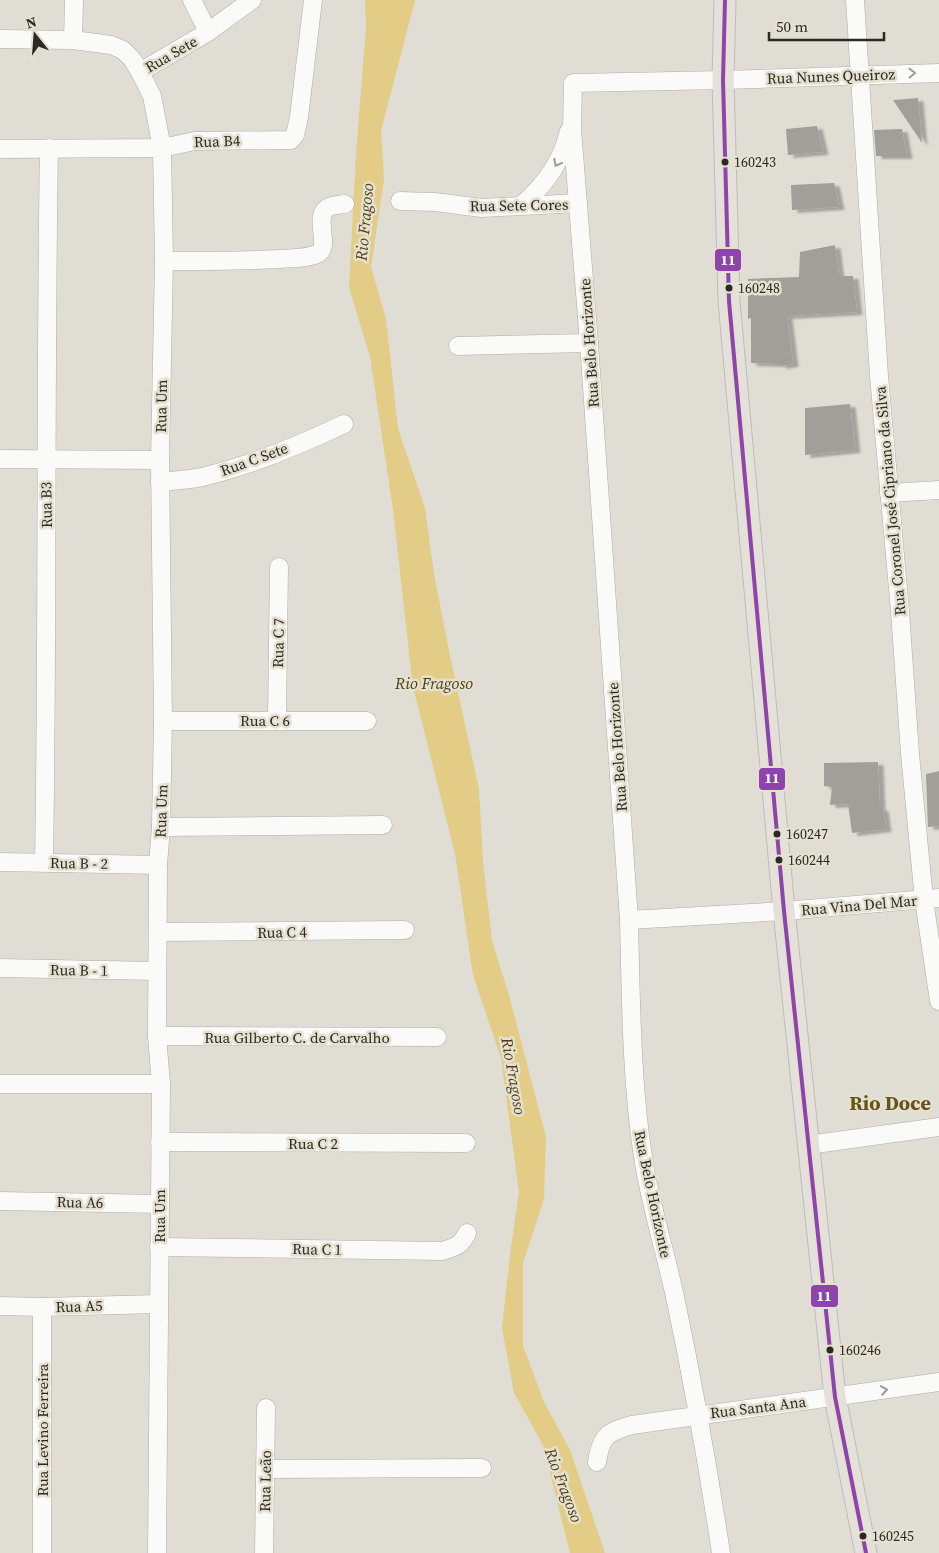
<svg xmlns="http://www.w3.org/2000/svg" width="939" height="1553" font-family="'Source Serif 4',serif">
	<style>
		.water { fill: #e3cc85 }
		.building { fill: #a19f98; filter: url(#shadow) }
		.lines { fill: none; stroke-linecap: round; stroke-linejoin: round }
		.minor-casing { stroke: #afada6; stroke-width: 19 }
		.major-casing { stroke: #bebcb8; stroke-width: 23 }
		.minor { stroke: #fafaf9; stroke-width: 18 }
		.major { stroke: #e3e1da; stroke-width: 21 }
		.bus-1-casing { stroke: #e5e0d0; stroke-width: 8 }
		.bus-1 { stroke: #8e44ad; stroke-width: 4 }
		.oneway { stroke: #9d9c99 }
		.bus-dot { fill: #2b2923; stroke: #e5e0d0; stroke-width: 2 }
		.labels { text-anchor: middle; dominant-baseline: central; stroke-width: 5; stroke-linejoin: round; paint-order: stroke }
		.bus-label { font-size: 14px; fill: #2b2923; stroke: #e5e0d0; text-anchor: start }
		.street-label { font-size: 15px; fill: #2b2923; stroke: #e5e0d0 }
		.water-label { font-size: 16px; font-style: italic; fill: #4b3e14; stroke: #e5e0d0 }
		.district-label { font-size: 20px; font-weight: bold; fill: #655317; stroke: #e5e0d0 }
		.line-badge { stroke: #e5e0d0; stroke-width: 2 }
		.badge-label { font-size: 14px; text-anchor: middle; font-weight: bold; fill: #fff }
	</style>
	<defs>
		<filter id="shadow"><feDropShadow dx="5.5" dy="3" stdDeviation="1" flood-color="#0004"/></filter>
	</defs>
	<rect width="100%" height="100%" fill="#e0ddd5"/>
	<!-- water -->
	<polygon class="water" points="365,0 415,0 381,131 384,179 371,267 386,319 398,429 425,508 434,574 450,656 479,789 483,861 492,941 509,995 546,1137 544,1199 523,1263 523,1346 544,1402 570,1450 605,1553 570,1553 543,1445 514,1393 502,1328 511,1247 519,1192 501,1058 473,975 455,854 413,687 393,510 370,357 349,287 356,153 366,28"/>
	<!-- building -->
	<g class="building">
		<polygon points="918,98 922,143 893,100"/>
		<polygon points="817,126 823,152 788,155 786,129"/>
		<polygon points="902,129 907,156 876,156 874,130"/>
		<polygon points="834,183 839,207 792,210 791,185"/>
		<polygon points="835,245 839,276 853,276 857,312 787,316 793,364 781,366 781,364 751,363 751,318 748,319 748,279 799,277 800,252"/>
		<polygon points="850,404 855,450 805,455 805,408"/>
		<polygon points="878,762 880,808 883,808 886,829 852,833 848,804 830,805 832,787 824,786 824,763"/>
		<polygon points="939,771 939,826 928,827 926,774"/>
	</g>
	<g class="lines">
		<!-- minor casing -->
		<g class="minor-casing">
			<g id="minor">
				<polyline points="192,0 208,32"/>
				<polyline points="855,0 879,376 900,611 910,754 924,900 939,1001"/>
				<polyline points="0,39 73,40 111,45 123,50 132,59 140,72 152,96 162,148 164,261 160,460 163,721 161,827 158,865 157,1036 161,1084 157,1553"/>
				<polyline points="73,40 74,0"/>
				<polyline points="140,72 208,32 252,0"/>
				<polyline points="0,149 162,148 195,141 291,140 295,135 299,117 313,0"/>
				<polyline points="400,201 435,202 482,208 578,203"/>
				<path d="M522,205C545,185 562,162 569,131"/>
				<path d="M164,261C203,261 241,261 279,259C290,258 306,259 317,254C332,247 313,218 327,208C331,205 339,205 345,204"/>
				<polyline points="458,346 589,343"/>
				<polyline points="0,459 160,460"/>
				<path d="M160,482C176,480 192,480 206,476C251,465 302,444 344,424"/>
				<polyline points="889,493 939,490"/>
				<polyline points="277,720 279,567"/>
				<polyline points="163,721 367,721"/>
				<polyline points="161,827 383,825"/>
				<polyline points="0,862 158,865"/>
				<path d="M44,862C48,624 45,386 49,148"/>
				<polyline points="629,920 784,911 939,898"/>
				<polyline points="159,932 405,930"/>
				<polyline points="0,968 157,971"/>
				<polyline points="157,1036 437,1037"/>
				<polyline points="0,1084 161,1084"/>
				<polyline points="160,1142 466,1143"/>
				<polyline points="808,1145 939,1127"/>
				<polyline points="0,1201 160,1204"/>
				<path d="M159,1247L442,1251C456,1247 461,1246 467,1233"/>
				<polyline points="0,1306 42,1307 159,1304"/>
				<polyline points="42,1307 42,1553"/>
				<path d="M597,1462C601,1436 607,1432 632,1425L939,1382"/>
				<polyline points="266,1469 482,1468"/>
				<polyline points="264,1553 266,1408"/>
				<path d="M721,1553C708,1467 693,1382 675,1297C665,1250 650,1204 643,1157C631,1079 631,998 629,920L589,343L572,129L573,83L723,80L939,73"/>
			</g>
		</g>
		<!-- major casing -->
		<g class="major-casing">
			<polyline id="major" points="725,0 723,80 729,301 784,911 835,1397 866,1553"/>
		</g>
		<!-- minor -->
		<use href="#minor" class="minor"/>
		<!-- major -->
		<use href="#major" class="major"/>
		<!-- bus-1 casing -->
		<g class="bus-1-casing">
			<polyline id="bus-1" points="725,0 723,80 729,301 784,911 835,1397 866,1553"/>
		</g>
		<!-- bus-1 -->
		<use href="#bus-1" class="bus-1"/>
	</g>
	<!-- one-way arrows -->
	<defs><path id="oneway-chevron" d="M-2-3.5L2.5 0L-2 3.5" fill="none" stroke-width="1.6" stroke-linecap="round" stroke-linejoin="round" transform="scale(1.25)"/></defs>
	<g class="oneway">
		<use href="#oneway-chevron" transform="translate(912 73) rotate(-1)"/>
		<use href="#oneway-chevron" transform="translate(557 163) rotate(118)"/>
		<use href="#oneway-chevron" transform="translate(884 1390) rotate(-9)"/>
	</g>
	<!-- markers -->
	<g class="bus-dot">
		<circle cx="725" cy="162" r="4.5"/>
		<circle cx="729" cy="288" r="4.5"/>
		<circle cx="777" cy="834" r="4.5"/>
		<circle cx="779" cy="860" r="4.5"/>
		<circle cx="830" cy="1350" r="4.5"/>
		<circle cx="863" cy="1536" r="4.5"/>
	</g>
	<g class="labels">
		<!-- bus labels -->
		<g class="bus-label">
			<text x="734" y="162">160243</text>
			<text x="738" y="288">160248</text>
			<text x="786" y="834">160247</text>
			<text x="788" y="860">160244</text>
			<text x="839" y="1350">160246</text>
			<text x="872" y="1536">160245</text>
		</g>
		<!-- street labels -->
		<g class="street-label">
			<text transform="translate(171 54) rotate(-30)">Rua Sete</text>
			<text transform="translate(831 76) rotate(-2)">Rua Nunes Queiroz</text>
			<text transform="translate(217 141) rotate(-2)">Rua B4</text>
			<text transform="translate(519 205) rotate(-1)">Rua Sete Cores</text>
			<text transform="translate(589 343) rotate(-94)">Rua Belo Horizonte</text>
			<text transform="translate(161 406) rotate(-89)">Rua Um</text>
			<text transform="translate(254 459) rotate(-20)">Rua C Sete</text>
			<text transform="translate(890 501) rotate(-95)">Rua Coronel José Cipriano da Silva</text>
			<text transform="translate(46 505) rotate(-91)">Rua B3</text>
			<text transform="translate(278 643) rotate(-89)">Rua C 7</text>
			<text x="265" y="720">Rua C 6</text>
			<text transform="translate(617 747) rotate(-94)">Rua Belo Horizonte</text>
			<text transform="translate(161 811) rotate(-88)">Rua Um</text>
			<text transform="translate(79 863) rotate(1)">Rua B - 2</text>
			<text transform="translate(859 905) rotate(-5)">Rua Vina Del Mar</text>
			<text transform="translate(282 932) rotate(-1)">Rua C 4</text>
			<text transform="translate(79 970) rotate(1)">Rua B - 1</text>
			<text x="297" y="1037">Rua Gilberto C. de Carvalho</text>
			<text x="313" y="1143">Rua C 2</text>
			<text transform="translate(653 1194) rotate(78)">Rua Belo Horizonte</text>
			<text transform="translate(80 1202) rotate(1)">Rua A6</text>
			<text transform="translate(159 1216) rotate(-90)">Rua Um</text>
			<text transform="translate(317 1249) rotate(1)">Rua C 1</text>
			<text transform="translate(79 1306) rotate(-2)">Rua A5</text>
			<text transform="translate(758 1407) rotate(-7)">Rua Santa Ana</text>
			<text transform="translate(42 1430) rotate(-90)">Rua Levino Ferreira</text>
			<text transform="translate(265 1481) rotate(-89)">Rua Leão</text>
		</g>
		<!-- water labels -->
		<g class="water-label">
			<text transform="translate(364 222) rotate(-85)">Rio Fragoso</text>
			<text x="434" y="683">Rio Fragoso</text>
			<text transform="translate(514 1076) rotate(80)">Rio Fragoso</text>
			<text transform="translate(564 1485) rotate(69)">Rio Fragoso</text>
		</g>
		<!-- district labels -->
		<g class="district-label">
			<text x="890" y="1103">Rio Doce</text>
		</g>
	</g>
	<g class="line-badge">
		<rect x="714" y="248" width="28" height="24" rx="5" fill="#8e44ad"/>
		<rect x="758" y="767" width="28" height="24" rx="5" fill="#8e44ad"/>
		<rect x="810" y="1284" width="29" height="24" rx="5" fill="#8e44ad"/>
	</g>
	<g class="badge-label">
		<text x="728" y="265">11</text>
		<text x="772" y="783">11</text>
		<text x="824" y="1301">11</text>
	</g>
	<!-- north arrow -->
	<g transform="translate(35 35) rotate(343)" stroke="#e5e0d0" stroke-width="4" paint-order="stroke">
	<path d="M0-4L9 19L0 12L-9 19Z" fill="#2b2923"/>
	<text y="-8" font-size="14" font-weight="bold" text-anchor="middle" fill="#2b2923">N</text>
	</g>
	<!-- scale -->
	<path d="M769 32v8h115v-8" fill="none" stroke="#2b2923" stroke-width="2.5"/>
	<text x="776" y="32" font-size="15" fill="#2b2923" stroke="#e5e0d0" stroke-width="4" paint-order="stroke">50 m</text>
</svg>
